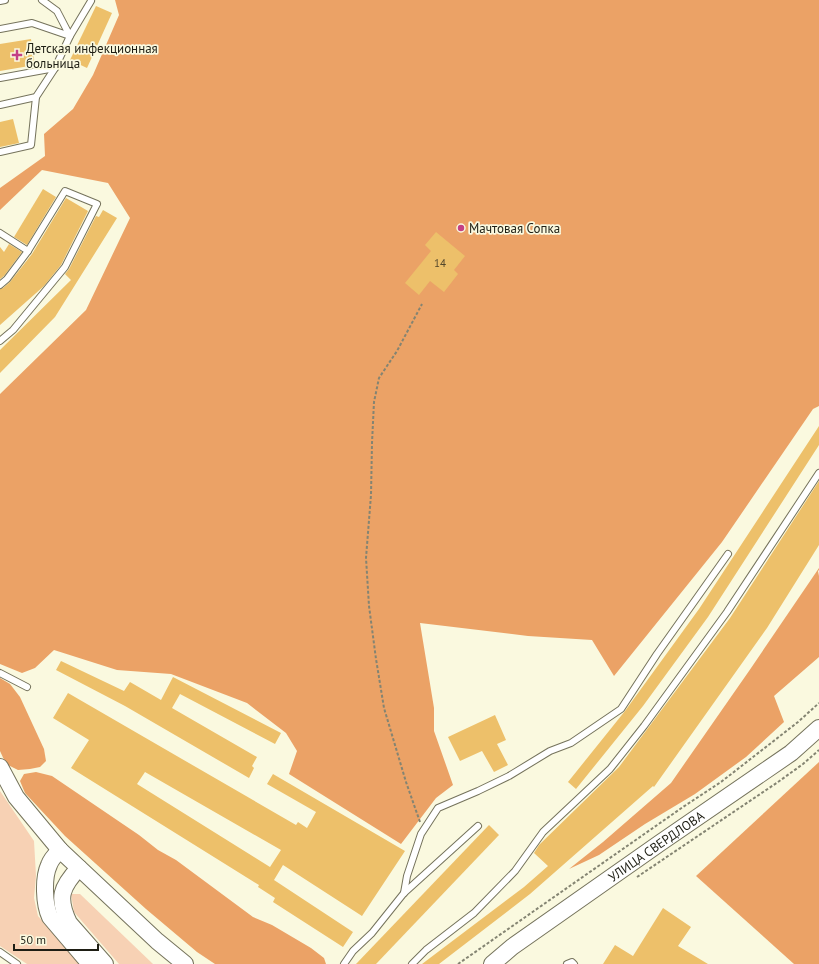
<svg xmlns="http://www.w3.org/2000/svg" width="819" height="964" font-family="'PT Sans',sans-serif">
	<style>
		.green { fill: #f7d1b4 }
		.forest { fill: #eba266 }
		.building { fill: #edc06a; fill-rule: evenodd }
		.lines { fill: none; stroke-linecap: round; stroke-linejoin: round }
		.service-casing { stroke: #75735c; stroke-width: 8 }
		.tertiary-casing { stroke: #75735c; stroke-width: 18 }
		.path { stroke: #848472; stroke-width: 2; stroke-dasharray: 3 2; stroke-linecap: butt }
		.service { stroke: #fff; stroke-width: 6 }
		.tertiary { stroke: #fff; stroke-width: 16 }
		.poi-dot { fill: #c44085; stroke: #faf9df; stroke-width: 1.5 }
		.labels { text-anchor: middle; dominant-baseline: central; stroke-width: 3.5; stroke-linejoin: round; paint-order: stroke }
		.number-label { font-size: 11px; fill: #52462a }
		.poi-label { font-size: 13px; fill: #1e1e14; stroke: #faf9df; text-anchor: start }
		.street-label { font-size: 13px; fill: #1e1e14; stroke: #faf9df }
	</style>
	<rect width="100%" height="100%" fill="#faf9df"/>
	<!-- green -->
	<g class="green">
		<polygon points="0,791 34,841 36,876 34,898 38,916 80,964 27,964 0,946"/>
		<polygon points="71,894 80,894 153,964 119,964 74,912"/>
	</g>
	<!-- forest -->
	<g class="forest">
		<polygon points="115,0 819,0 819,406 813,409 722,542 614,676 592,640 528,636 420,623 434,708 434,731 453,785 436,798 401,844 289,774 297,751 286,733 247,703 171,674 117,670 54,650 35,668 22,673 0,664 0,394 86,310 130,218 108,183 42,170 0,210 0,188 45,156 44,134 73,109 93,75 119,15"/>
		<polygon points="819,568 819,570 818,571 819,576 819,657 774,696 784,722 746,757 695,794 645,824 599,855 569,869 603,842 671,783 749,671"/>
		<polygon points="0,678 10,684 20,697 44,749 46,761 40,767 30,769 18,770 6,764 0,751"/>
		<polygon points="819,762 819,964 794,964 696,876"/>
		<polygon points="36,772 52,776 139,835 158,850 176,860 253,917 272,925 311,948 324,958 326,964 215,964 197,952 146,909 65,836 25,793 20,781 24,774"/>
	</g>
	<!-- building -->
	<g class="building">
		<polygon points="96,6 112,13 87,68 70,60"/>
		<polygon points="31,39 35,65 0,71 0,44"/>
		<polygon points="13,119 19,143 0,147 0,122"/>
		<polygon points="43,189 56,197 27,245 14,237"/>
		<polygon points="66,198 88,211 61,265 44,286 0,325 0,289 3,288 10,282 32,254"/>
		<polygon points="103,210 117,218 55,317 0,373 0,350 71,280 65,274 69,269 96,216 99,217"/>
		<polygon points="436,232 465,256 454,270 458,274 444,292 430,281 419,295 405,283 431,251 425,245"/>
		<polygon points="9,244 22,252 4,276 0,279 0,247 4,252"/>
		<polygon points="819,426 819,445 708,617 643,706 576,789 568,782 625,711 699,609"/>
		<polygon points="819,481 819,545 767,628 654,787 653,786 530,894 439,964 422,964 524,887 548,866 534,853 539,845 619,767 730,618"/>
		<polygon points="61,661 124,691 130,682 161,700 173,677 281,733 275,744 180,694 172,708 257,757 252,766 254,768 249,778 125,706 56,670"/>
		<path d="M68,693L296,825L298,822L307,828L316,812L267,784L273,774L405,851L362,916L283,865L274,880L353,932L343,947L273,902L275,898L258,887L259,885L71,768L89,740L53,718ZM145,772L281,850L270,867L137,784Z"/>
		<polygon points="495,715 506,740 497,744 508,765 494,772 482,751 460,761 448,737"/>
		<polygon points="489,825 499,835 376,964 356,964"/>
		<polygon points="663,908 691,927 678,946 708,964 603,964 615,945 633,956"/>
	</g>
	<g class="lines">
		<!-- service casing -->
		<g class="service-casing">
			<g id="service">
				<polyline points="0,1 5,0"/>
				<polyline points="0,29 32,23 70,36 57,11 42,0"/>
				<polyline points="0,78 55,68"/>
				<polyline points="0,105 36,97 55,68 70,36 91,1"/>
				<polyline points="0,152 31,145 36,97"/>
				<polyline points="0,233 28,251"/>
				<polyline points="0,285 7,279 28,251 65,191 97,204 65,267 13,330 0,341"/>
				<polyline points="0,673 27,687"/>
				<polyline points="404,893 407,876 421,834 438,808 478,791 509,776 550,751 571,743 621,709 657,654 728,554"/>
				<polyline points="0,952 17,964"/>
				<polyline points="344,964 353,951 372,933 404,893 478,826"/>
				<polyline points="412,964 426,950 474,913 515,871 543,832 610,769 644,726 727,612 819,473"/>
				<polyline points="567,964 572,962 574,964"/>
			</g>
		</g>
		<!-- tertiary casing -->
		<g class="tertiary-casing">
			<g id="tertiary">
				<polyline points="0,767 16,797 60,850 157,941 185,964"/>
				<path d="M60,850C56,854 51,859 49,865C43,878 44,904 50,917L90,964"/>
				<path d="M79,868C61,887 57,898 69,923L105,964"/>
				<path id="s1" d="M492,964L512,947L660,843L791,753L819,728"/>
			</g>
		</g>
		<!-- path -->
		<g class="path">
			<polyline points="420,822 406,782 384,708 376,659 369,606 366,558 371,495 372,443 374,402 379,378 397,351 422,304"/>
			<polyline points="637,877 778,782 803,764 819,750"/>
			<polyline points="458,964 683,807 721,782 798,722 819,703"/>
		</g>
		<!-- service -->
		<use href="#service" class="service"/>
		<!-- tertiary -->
		<use href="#tertiary" class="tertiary"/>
	</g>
	<!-- markers -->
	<g class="poi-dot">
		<path d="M15 49h4v4h4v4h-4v4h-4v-4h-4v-4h4z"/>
		<circle cx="461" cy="228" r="4"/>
	</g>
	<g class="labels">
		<!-- number labels -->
		<g class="number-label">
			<text x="440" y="263">14</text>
		</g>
		<!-- poi labels -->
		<g class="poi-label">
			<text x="26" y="48">Детская инфекционная<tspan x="26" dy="15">больница</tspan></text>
			<text x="469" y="228">Мачтовая Сопка</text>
		</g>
		<!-- street labels -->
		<g class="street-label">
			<text stroke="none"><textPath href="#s1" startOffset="202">УЛИЦА СВЕРДЛОВА</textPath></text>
		</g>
	</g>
	<!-- scale -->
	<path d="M14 944v6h84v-6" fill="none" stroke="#1e1e14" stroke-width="2"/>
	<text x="20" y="944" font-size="12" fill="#1e1e14" stroke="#faf9df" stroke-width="3" paint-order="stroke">50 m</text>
</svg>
